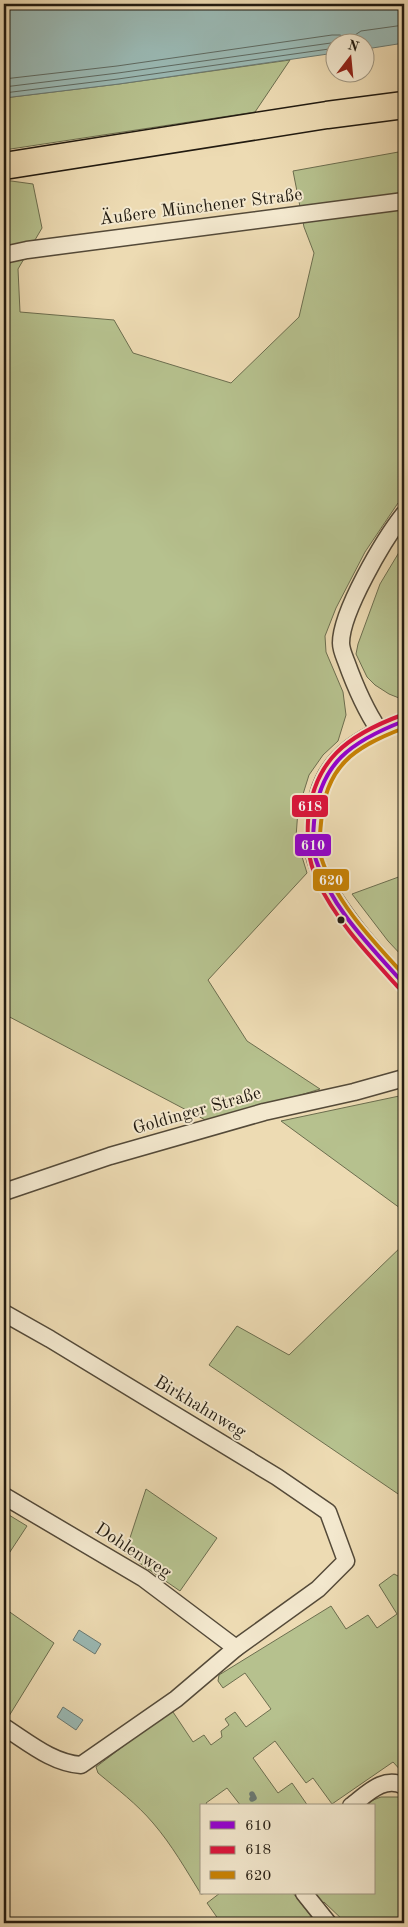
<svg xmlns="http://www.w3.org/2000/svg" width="408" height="1927" font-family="'Old Standard TT',serif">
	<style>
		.green { fill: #b6c18e; stroke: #6c6e4f }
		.water { fill: #9ab9b4; stroke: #6a7972 }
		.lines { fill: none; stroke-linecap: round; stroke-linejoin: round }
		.shore { stroke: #5e6a62; stroke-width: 1 }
		.stream { stroke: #6a7972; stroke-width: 5.5 }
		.minor-casing { stroke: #544a39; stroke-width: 19 }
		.primary-casing { stroke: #211a10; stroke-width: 29 }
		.minor { stroke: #f3e8ce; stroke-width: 16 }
		.primary { stroke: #eddbb3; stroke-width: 26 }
		.bus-1-casing { stroke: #f3e8ce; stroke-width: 8 }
		.bus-2-casing { stroke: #f3e8ce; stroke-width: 8 }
		.bus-3-casing { stroke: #f3e8ce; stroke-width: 8 }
		.bus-1 { stroke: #9400d3; stroke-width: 4 }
		.bus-2 { stroke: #dc143c; stroke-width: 4 }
		.bus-3 { stroke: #c88204; stroke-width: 4 }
		.bus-dot { fill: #211a10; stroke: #f3e8ce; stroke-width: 2 }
		.labels { text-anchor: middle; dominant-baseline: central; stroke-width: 4; stroke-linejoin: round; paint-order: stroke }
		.street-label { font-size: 18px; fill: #211a10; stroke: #f3e8ce }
		.line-badge { stroke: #f3e8ce; stroke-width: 2 }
		.badge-label { font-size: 14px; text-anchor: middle; font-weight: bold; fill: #fff }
	</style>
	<rect width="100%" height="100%" fill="#eddbb3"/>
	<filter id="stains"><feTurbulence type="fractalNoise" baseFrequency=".004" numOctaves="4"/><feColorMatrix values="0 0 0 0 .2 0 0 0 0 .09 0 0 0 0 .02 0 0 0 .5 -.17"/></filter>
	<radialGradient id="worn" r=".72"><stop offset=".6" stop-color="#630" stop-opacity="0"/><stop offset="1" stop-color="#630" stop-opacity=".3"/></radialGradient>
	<!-- green -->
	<g class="green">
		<polygon points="290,60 255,112 4,150 4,98 119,84"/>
		<polygon points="404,151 404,498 398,503 365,552 336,608 325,636 326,652 343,692 346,715 338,741 323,755 309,775 298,810 296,837 307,873 208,980 247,1041 320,1089 211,1123 4,1014 4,180 33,184 42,228 18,269 20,312 114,320 133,353 231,383 299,317 314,253 304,227 293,171"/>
		<polygon points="404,544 404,700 389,694 375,685 367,677 356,654 358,644 380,584"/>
		<polygon points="404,875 404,958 388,941 352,894"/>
		<polygon points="404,1095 404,1211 281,1121"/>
		<polygon points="404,1244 404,1498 209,1365 237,1326 289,1355"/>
		<polygon points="146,1489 217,1538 180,1591 125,1553"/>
		<polygon points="4,1512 27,1526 4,1561"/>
		<path d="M394,1574L404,1579V1774L393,1762L332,1804L313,1778L306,1783L275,1741L253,1758L278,1793L292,1783L308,1806H241L227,1788L206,1803L208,1806H202V1893H207L201,1894C186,1870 172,1845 153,1823C137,1804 117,1789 98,1773L96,1767L168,1712H173L193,1742L204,1735L211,1745L222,1737L221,1731L229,1725L225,1719L235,1712L246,1727L271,1709L245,1673L223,1688L218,1681L219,1675L331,1606L346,1629L368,1615L377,1628L397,1614L379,1585Z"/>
		<polygon points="4,1608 54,1643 9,1716 4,1713"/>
		<polygon points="381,1797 398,1797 404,1803 404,1923 346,1923 324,1902 319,1906 313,1893 374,1893 374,1806 371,1806 368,1802"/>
		<polygon points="220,1893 293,1893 313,1919 309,1923 221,1923 207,1903"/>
	</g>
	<!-- water -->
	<g class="water">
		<polygon points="4,4 404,4 404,43 366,49 366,42 336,42 335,53 119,84 4,98"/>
		<polygon points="79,1630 101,1644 95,1654 73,1640"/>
		<polygon points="63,1707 83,1720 76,1730 57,1717"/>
	</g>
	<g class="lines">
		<!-- shore -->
		<g class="shore">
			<polyline points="4,79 117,66 332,35 340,35 349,39 361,31 404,25"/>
			<polyline points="4,87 118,73 338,42"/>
			<polyline points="4,93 118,79 336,48"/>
		</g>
		<!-- stream -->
		<polyline class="stream" points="252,1799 254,1798 252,1794"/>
		<!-- minor casing -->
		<g class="minor-casing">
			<g id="minor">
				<polyline points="4,255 27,250 404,201"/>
				<path d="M404,721C351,739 314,766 314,827C314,839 312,850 316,861C330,903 374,951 404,984"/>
				<path d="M379,730C364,708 355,686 346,661C344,656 341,649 341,643C341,612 384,539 404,514"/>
				<polyline points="4,1192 110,1156 264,1112 354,1092 404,1078"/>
				<path d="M4,1313L50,1339L277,1477L328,1512L346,1561L318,1589L236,1648L176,1699L81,1765C52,1763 28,1742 4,1727"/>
				<polyline points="4,1496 143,1578 236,1648"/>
				<path d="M351,1806C367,1794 384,1775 404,1786"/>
				<polyline points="304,1893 328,1923"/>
			</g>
		</g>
		<!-- primary casing -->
		<g class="primary-casing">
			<polyline id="primary" points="4,166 327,115 404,105"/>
		</g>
		<!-- minor -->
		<use href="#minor" class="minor"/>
		<!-- primary -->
		<use href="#primary" class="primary"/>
		<!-- bus-1 casing -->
		<g class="bus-1-casing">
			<path id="bus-1" d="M404,721C352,741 319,763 314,822C313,834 312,848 316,860C331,908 371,947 404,984"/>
		</g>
		<!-- bus-2 casing -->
		<g class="bus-2-casing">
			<path id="bus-2" d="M399,988C369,955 336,921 317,880C308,860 307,842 308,821C313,760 348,735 402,715"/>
		</g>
		<!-- bus-3 casing -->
		<g class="bus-3-casing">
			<path id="bus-3" d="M404,728C354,747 325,766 321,823C320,834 318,847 321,857C335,902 373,941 404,975"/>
		</g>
		<!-- bus-1 -->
		<use href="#bus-1" class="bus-1"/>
		<!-- bus-2 -->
		<use href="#bus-2" class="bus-2"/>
		<!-- bus-3 -->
		<use href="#bus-3" class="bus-3"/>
	</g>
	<!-- markers -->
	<circle class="bus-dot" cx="341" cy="920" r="4.5"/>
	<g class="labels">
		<!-- street labels -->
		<g class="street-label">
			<text transform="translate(201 207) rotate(-7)">Äußere Münchener Straße</text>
			<text transform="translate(197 1111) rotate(-16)">Goldinger Straße</text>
			<text transform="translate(200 1407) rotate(31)">Birkhahnweg</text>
			<text transform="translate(133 1551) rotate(33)">Dohlenweg</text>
		</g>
	</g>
	<g class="line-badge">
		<rect x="291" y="794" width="38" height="24" rx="5" fill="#dc143c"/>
		<rect x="294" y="833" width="38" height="24" rx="5" fill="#9400d3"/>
		<rect x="312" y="868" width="38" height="24" rx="5" fill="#c88204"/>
	</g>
	<g class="badge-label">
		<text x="310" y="811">618</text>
		<text x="313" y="850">610</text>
		<text x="331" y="885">620</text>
	</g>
	<!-- margin -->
	<rect width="408" height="1927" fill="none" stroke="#eddbb3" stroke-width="20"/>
	<rect x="5" y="5" width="398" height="1917" fill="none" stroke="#211a10" stroke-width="2.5"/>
	<rect x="10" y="10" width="388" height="1907" fill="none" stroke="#211a10"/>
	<!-- legend -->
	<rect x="200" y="1804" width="175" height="90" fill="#f3e8ce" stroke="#9f9682"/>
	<rect x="210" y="1821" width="25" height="8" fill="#9400d3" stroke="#9f9682"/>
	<text x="245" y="1830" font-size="15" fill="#211a10">610</text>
	<rect x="210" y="1846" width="25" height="8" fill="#dc143c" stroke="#9f9682"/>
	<text x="245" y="1854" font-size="15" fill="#211a10">618</text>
	<rect x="210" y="1871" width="25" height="8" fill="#c88204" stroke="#9f9682"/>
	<text x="245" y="1880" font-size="15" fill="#211a10">620</text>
	<!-- north arrow -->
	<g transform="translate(350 58) rotate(16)"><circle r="24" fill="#f3e8ce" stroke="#9f9682"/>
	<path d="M0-4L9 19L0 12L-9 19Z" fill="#8f2418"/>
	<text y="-8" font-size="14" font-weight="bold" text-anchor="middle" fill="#211a10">N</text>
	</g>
	<rect width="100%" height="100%" filter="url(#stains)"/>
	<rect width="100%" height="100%" fill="url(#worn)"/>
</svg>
